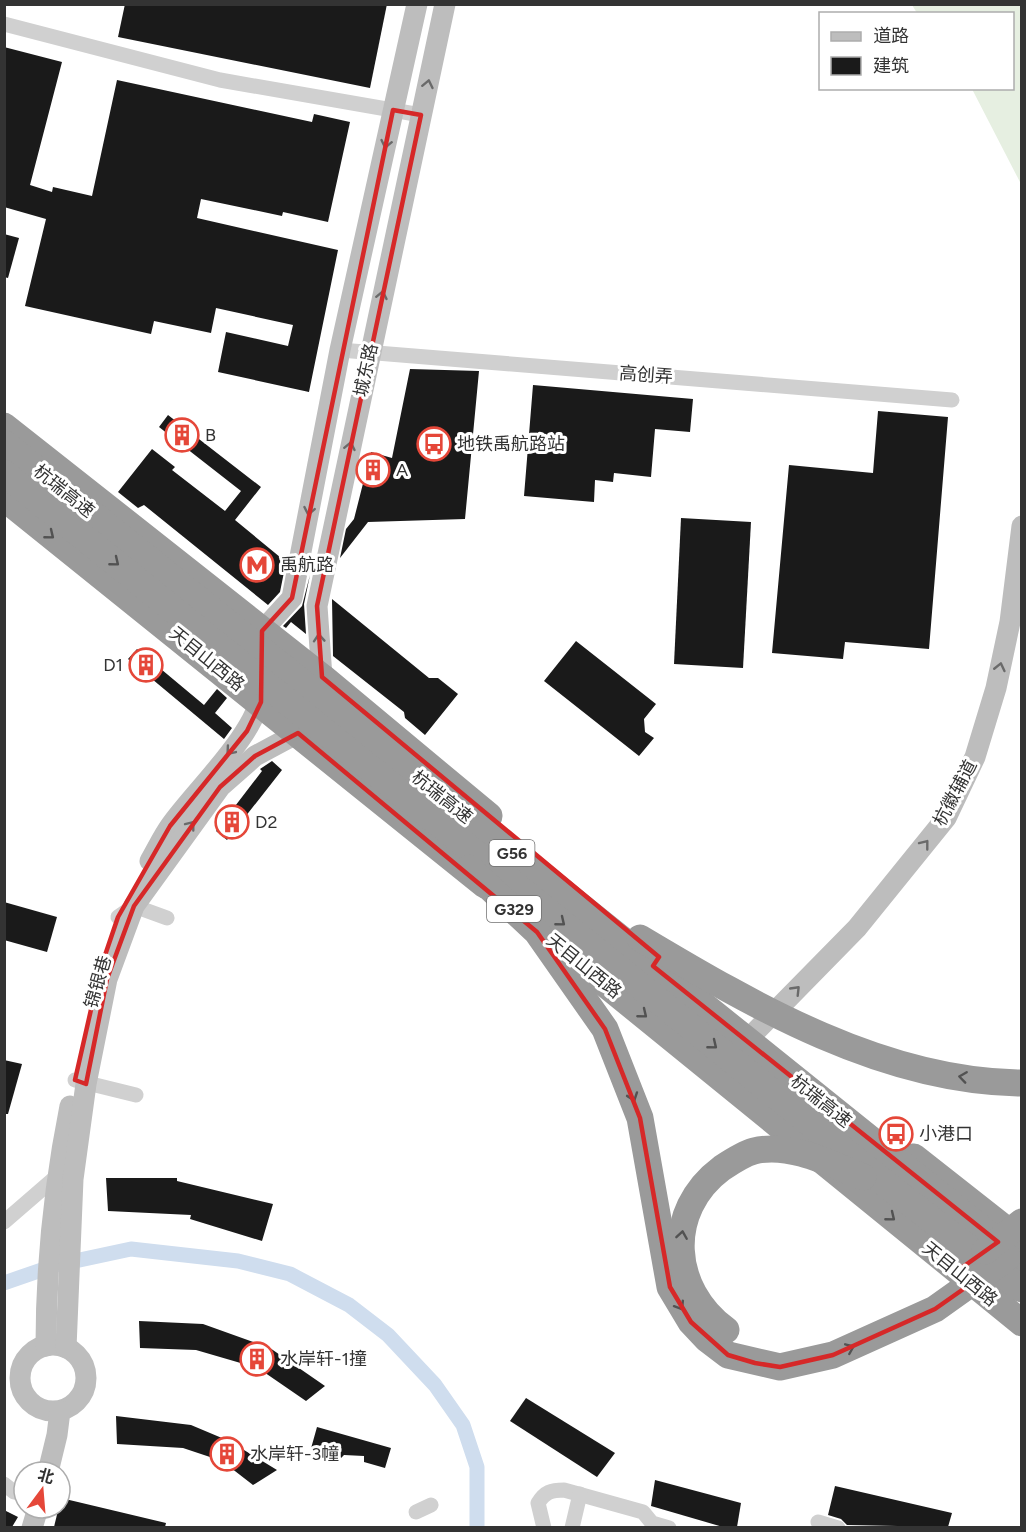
<svg xmlns="http://www.w3.org/2000/svg" width="1026" height="1532" font-family="Figtree,'Noto Sans SC',sans-serif">
	<style>
		.green { fill: #e6efe1 }
		.lines { fill: none; stroke-linecap: round; stroke-linejoin: round }
		.canal { stroke: #cfddee; stroke-width: 15 }
		.building { fill: #1a1a1a }
		.street { stroke: #d0d0d0; stroke-width: 15 }
		.secondary { stroke: #bdbdbd; stroke-width: 21 }
		.highway { stroke: #9a9a9a; stroke-width: 27 }
		.highway-bridge { stroke: #9a9a9a; stroke-width: 27 }
		.oneway { stroke: #6a6a6a }
		.oneway2 { stroke: #525252 }
		.marked { fill: none; stroke: #d62828; stroke-width: 4.5; stroke-linejoin: round }
		.labels { text-anchor: middle; dominant-baseline: central; stroke-width: 6; stroke-linejoin: round; paint-order: stroke }
		.shield { fill: #fff; stroke: #707070; stroke-width: 1.5 }
		.shield-label { font-size: 16px; font-weight: bold; fill: #333 }
		.street-label { font-size: 18px; fill: #333; stroke: #fff }
		.poi-label { font-size: 18px; fill: #333; stroke: #fff; text-anchor: start }
	</style>
	<rect width="100%" height="100%" fill="#fff"/>
	<!-- green -->
	<polygon class="green" points="912,5 1021,5 1021,184 972,89 1012,88 1012,14 917,13"/>
	<g class="lines">
		<!-- canal -->
		<polyline class="canal" points="4,1283 56,1265 131,1249 238,1261 290,1274 349,1305 388,1335 435,1385 463,1425 477,1467 477,1528"/>
	</g>
	<!-- building -->
	<g class="building">
		<polygon points="125,4 387,4 370,88 118,37"/>
		<polygon points="4,47 62,62 30,185 52,192 53,187 92,196 117,80 312,122 314,114 350,122 328,222 283,212 282,216 201,199 197,218 338,250 309,392 218,372 226,332 288,346 293,325 216,308 211,333 154,321 151,334 25,306 46,219 4,207"/>
		<polygon points="4,234 19,238 8,278 4,277"/>
		<polygon points="410,369 479,371 465,519 368,522 340,558 346,529 354,519 371,452 392,458"/>
		<polygon points="533,385 693,399 690,432 655,429 651,477 614,473 613,482 595,480 594,502 524,496"/>
		<polygon points="878,411 948,417 929,649 845,642 843,659 772,653 789,465 873,473"/>
		<polygon points="168,415 261,487 235,520 286,562 280,592 268,605 144,505 138,508 118,492 152,449 175,467 172,470 225,511 241,491 159,427"/>
		<polygon points="681,518 751,522 743,668 674,664"/>
		<polygon points="310,575 304,604 306,634 291,622 286,628 283,626 302,606"/>
		<polygon points="332,599 429,678 438,678 458,694 425,735 405,718 404,712 333,656"/>
		<polygon points="576,641 656,704 644,719 645,732 654,738 639,756 544,681"/>
		<polygon points="137,649 204,705 217,689 227,698 215,713 232,728 224,739 128,659"/>
		<polygon points="272,761 282,770 227,840 216,831 262,771 260,769"/>
		<polygon points="4,902 57,917 47,952 4,940"/>
		<polygon points="4,1060 22,1064 8,1114 4,1114"/>
		<polygon points="106,1178 177,1178 177,1181 273,1204 262,1241 190,1219 191,1215 108,1211"/>
		<polygon points="139,1321 203,1324 270,1348 325,1386 306,1401 258,1368 196,1350 140,1348"/>
		<polygon points="526,1398 615,1453 597,1477 510,1421"/>
		<polygon points="116,1416 191,1425 229,1441 277,1470 253,1485 222,1461 183,1448 117,1444"/>
		<polygon points="317,1427 391,1448 385,1468 364,1462 364,1456 344,1455 339,1460 310,1452"/>
		<polygon points="655,1480 741,1503 737,1527 723,1527 651,1506"/>
		<polygon points="835,1486 952,1513 948,1527 847,1525 841,1519 828,1515"/>
		<polygon points="61,1498 166,1523 165,1527 54,1527"/>
		<polygon points="4,1510 18,1517 12,1527 4,1527"/>
	</g>
	<g class="lines">
		<!-- street -->
		<g class="street">
			<polyline points="4,24 220,80 421,115"/>
			<polyline points="340,350 952,400"/>
			<polyline points="118,917 134,906 167,918"/>
			<polyline points="75,1080 136,1095"/>
			<polyline points="4,1222 56,1177 62,1178"/>
			<polyline points="4,1484 14,1492 24,1494"/>
			<polyline points="416,1512 431,1505"/>
			<polyline points="818,1522 838,1528"/>
			<path d="M544,1528L538,1503C545,1492 551,1490 564,1490L643,1512L652,1523L669,1528"/>
			<polyline points="572,1528 580,1494"/>
		</g>
		<!-- secondary -->
		<g class="secondary">
			<polyline points="262,645 262,631 292,598 340,350 417,4"/>
			<polyline points="319,685 322,677 317,606 445,4"/>
			<path d="M150,861C157,849 163,836 171,825C195,791 260,730 261,691"/>
			<polyline points="755,1032 857,928 946,818 975,757 996,688 1010,622 1022,526"/>
			<circle cx="53" cy="1378" r="33"/>
			<path d="M46,1346C46,1264 54,1186 70,1106"/>
			<polyline points="66,1348 73,1179 86,1084 107,979 134,906 220,787 255,756 298,733 303,722"/>
			<polyline points="48,1472 57,1435 60,1411"/>
			<polyline points="32,1528 38,1508"/>
		</g>
		<!-- highway -->
		<g class="highway">
			<polyline points="4,426 322,677 489,816"/>
			<polyline points="4,498 485,885"/>
			<polyline points="540,931 1022,1323"/>
			<polyline points="914,1157 1022,1242"/>
		</g>
		<!-- highway-bridge -->
		<g class="highway-bridge">
			<polyline points="4,443 1022,1261"/>
			<polyline points="4,473 892,1189 1022,1289"/>
			<polyline points="469,868 537,932 605,1029 640,1118 670,1287 691,1322 707,1339 728,1355 780,1367 833,1355 935,1309 1008,1257"/>
			<path d="M640,938C754,1006 884,1082 1022,1083"/>
			<polyline points="985,1251 1022,1222"/>
			<path d="M726,1330C670,1289 664,1211 722,1168C731,1162 743,1154 754,1151C790,1142 831,1164 863,1177"/>
		</g>
	</g>
	<!-- one-way arrows -->
	<defs><path id="oneway-chevron" d="M-2-3.5L2.5 0L-2 3.5" fill="none" stroke-width="1.6" stroke-linecap="round" stroke-linejoin="round" transform="scale(1.5)"/></defs>
	<g class="oneway">
		<use href="#oneway-chevron" transform="translate(428 84) rotate(-78)"/>
		<use href="#oneway-chevron" transform="translate(386 144) rotate(102)"/>
		<use href="#oneway-chevron" transform="translate(382 295) rotate(-78)"/>
		<use href="#oneway-chevron" transform="translate(350 446) rotate(-78)"/>
		<use href="#oneway-chevron" transform="translate(309 511) rotate(101)"/>
		<use href="#oneway-chevron" transform="translate(319 638) rotate(-94)"/>
		<use href="#oneway-chevron" transform="translate(1000 667) rotate(-77)"/>
		<use href="#oneway-chevron" transform="translate(230 751) rotate(130)"/>
		<use href="#oneway-chevron" transform="translate(191 825) rotate(-52)"/>
		<use href="#oneway-chevron" transform="translate(925 844) rotate(-52)"/>
		<use href="#oneway-chevron" transform="translate(796 990) rotate(-46)"/>
	</g>
	<g class="oneway2">
		<use href="#oneway-chevron" transform="translate(50 535) rotate(39)"/>
		<use href="#oneway-chevron" transform="translate(115 562) rotate(39)"/>
		<use href="#oneway-chevron" transform="translate(561 922) rotate(39)"/>
		<use href="#oneway-chevron" transform="translate(643 1014) rotate(39)"/>
		<use href="#oneway-chevron" transform="translate(713 1045) rotate(39)"/>
		<use href="#oneway-chevron" transform="translate(963 1077) rotate(-172)"/>
		<use href="#oneway-chevron" transform="translate(633 1097) rotate(71)"/>
		<use href="#oneway-chevron" transform="translate(891 1217) rotate(39)"/>
		<use href="#oneway-chevron" transform="translate(682 1235) rotate(-81)"/>
		<use href="#oneway-chevron" transform="translate(680 1306) rotate(58)"/>
		<use href="#oneway-chevron" transform="translate(850 1348) rotate(-23)"/>
	</g>
	<!-- marked area -->
	<path class="marked" d="M393,110L421,115L317,606L322,677L659,957L653,966L998,1242L957,1271L972,1283L935,1309L833,1355L780,1367L755,1363L728,1355L691,1322L670,1287L640,1118L605,1029L537,932L298,733L255,756L220,787L134,906L107,979L86,1084L75,1080L100,970L118,917L170,826L247,731L261,702L262,631L292,598Z"/>
	<!-- icons -->
	<defs>
		<g id="building-ring" transform="scale(1.725)"><circle r="9.5" fill="#fff" stroke="#e54739" stroke-width="1.5"/><path d="M-4-6H4V6H1V3H-1V6H-4ZM-2.5-4.3h1.7v1.8h-1.7ZM.8-4.3h1.7v1.8H.8ZM-2.5-1h1.7V.8h-1.7ZM.8-1h1.7V.8H.8Z" fill="#e54739"/></g>
		<g id="bus-ring" transform="scale(1.725)"><circle r="9.5" fill="#fff" stroke="#e54739" stroke-width="1.5"/><path d="M-5-6H5V4H4V6H2V4H-2V6H-4V4H-5ZM-3.5-4V0h7V-4ZM-3.5 1.2v1.5H-2V1.2ZM2 1.2v1.5H3.5V1.2Z" fill="#e54739"/></g>
		<g id="metro-ring" transform="scale(1.725)"><circle r="9.5" fill="#fff" stroke="#e54739" stroke-width="1.5"/><path d="M-5.5 5V-5H-3L0 0L3-5H5.5V5H3V-.5L0 4L-3-.5V5Z" fill="#e54739"/></g>
	</defs>
	<g fill-rule="evenodd">
		<use href="#building-ring" x="182" y="435"/>
		<use href="#bus-ring" x="434" y="444"/>
		<use href="#building-ring" x="373" y="470"/>
		<use href="#metro-ring" x="257" y="565"/>
		<use href="#building-ring" x="146" y="665"/>
		<use href="#building-ring" x="232" y="822"/>
		<use href="#bus-ring" x="896" y="1134"/>
		<use href="#building-ring" x="257" y="1359"/>
		<use href="#building-ring" x="227" y="1454"/>
	</g>
	<g class="labels">
		<!-- shield labels -->
		<g class="shield">
			<rect x="489.5" y="840" width="45" height="26" rx="4.5"/>
			<rect x="487" y="896" width="54" height="26" rx="4.5"/>
		</g>
		<g class="shield-label">
			<text x="512" y="853">G56</text>
			<text x="514" y="909">G329</text>
		</g>
		<!-- street labels -->
		<g class="street-label">
			<text transform="translate(366 370) rotate(-78)">城东路</text>
			<text transform="translate(646 375) rotate(4)">高创弄</text>
			<text transform="translate(64 491) rotate(39)">杭瑞高速</text>
			<text transform="translate(207 659) rotate(39)">天目山西路</text>
			<text transform="translate(955 793) rotate(-62)">杭徽辅道</text>
			<text transform="translate(442 797) rotate(39)">杭瑞高速</text>
			<text transform="translate(584 966) rotate(39)">天目山西路</text>
			<text transform="translate(98 982) rotate(-74)">锦银巷</text>
			<text transform="translate(821 1101) rotate(39)">杭瑞高速</text>
			<text transform="translate(960 1274) rotate(39)">天目山西路</text>
		</g>
		<!-- poi labels -->
		<g class="poi-label">
			<text x="205" y="435">B</text>
			<text x="457" y="444">地铁禹航路站</text>
			<text x="396" y="470">A</text>
			<text x="280" y="565">禹航路</text>
			<text x="123" y="665" text-anchor="end">D1</text>
			<text x="255" y="822">D2</text>
			<text x="919" y="1134">小港口</text>
			<text x="280" y="1359">水岸轩-1撞</text>
			<text x="250" y="1454">水岸轩-3幢</text>
		</g>
	</g>
	<!-- border -->
	<rect width="1026" height="1532" fill="none" stroke="#333333" stroke-width="12"/>
	<!-- legend -->
	<rect x="819" y="12" width="195" height="78" fill="#ffffff" stroke="#adadad" stroke-width="1.5"/>
	<rect x="831" y="32" width="30" height="9" fill="#bdbdbd" stroke="#adadad" stroke-width="1.5"/>
	<text x="873" y="42" font-size="18" fill="#333333">道路</text>
	<rect x="831" y="57" width="30" height="18" fill="#1a1a1a" stroke="#adadad" stroke-width="1.5"/>
	<text x="873" y="72" font-size="18" fill="#333333">建筑</text>
	<!-- north arrow -->
	<g transform="translate(42 1490) rotate(16)"><circle r="28" fill="#ffffff" stroke="#adadad" stroke-width="1.5"/>
	<path d="M0-4.5L10 22L0 15L-10 22Z" fill="#e54739"/>
	<text y="-9" font-size="16" font-weight="bold" text-anchor="middle" fill="#333333">北</text>
	</g>
</svg>
